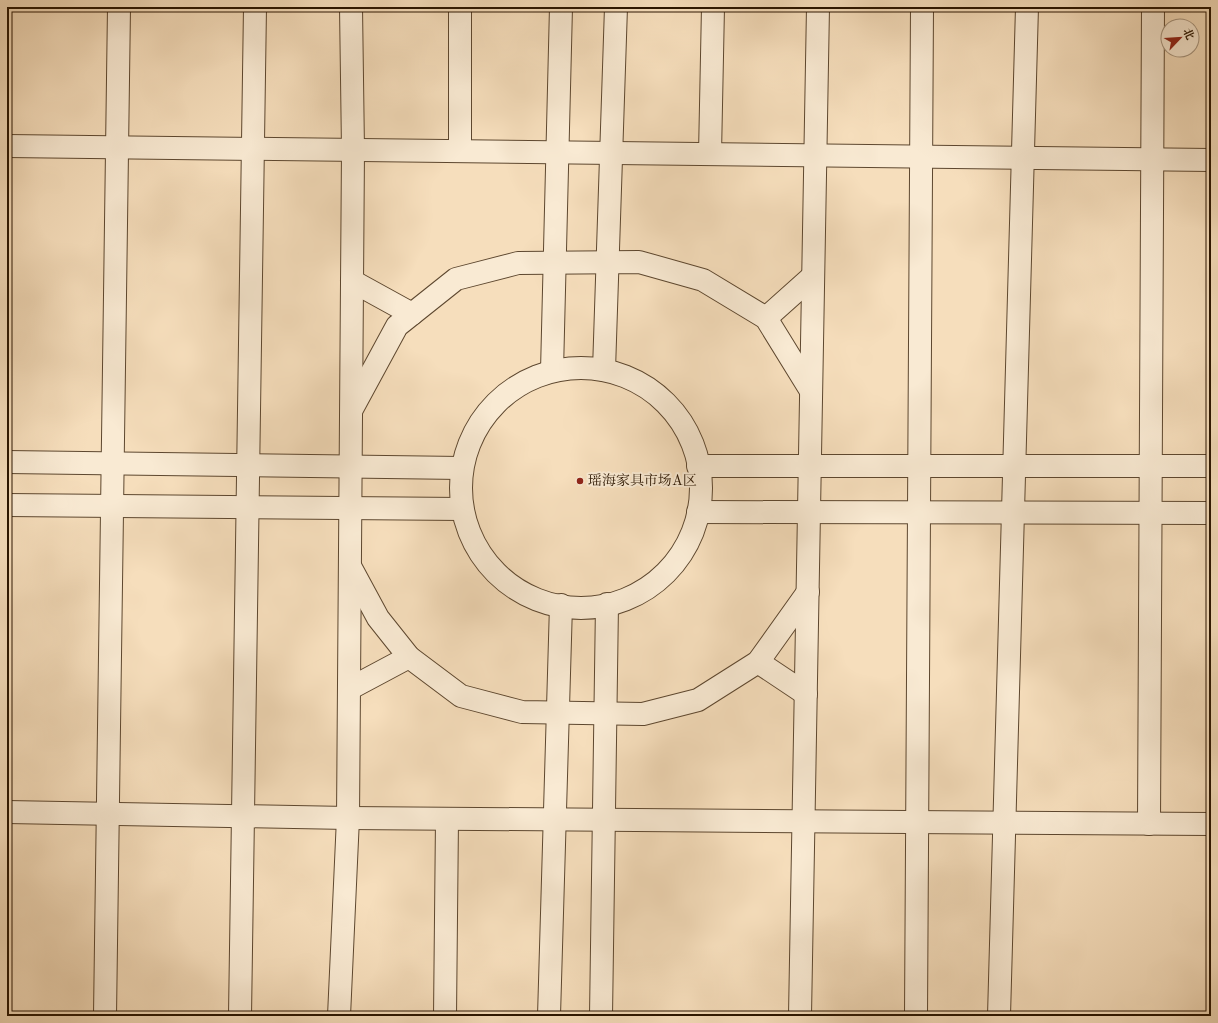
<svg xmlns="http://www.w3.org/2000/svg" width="1218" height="1023" font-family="'Old Standard TT','Noto Serif SC',serif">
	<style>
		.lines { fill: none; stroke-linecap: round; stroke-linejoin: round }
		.minor-casing { stroke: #5d472f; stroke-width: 24 }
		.minor { stroke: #f9ead3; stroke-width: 22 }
		.poi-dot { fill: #8f2418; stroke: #f9ead3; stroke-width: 1.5 }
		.labels { text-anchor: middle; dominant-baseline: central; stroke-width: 4; stroke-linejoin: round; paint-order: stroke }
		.poi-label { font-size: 14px; fill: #2a1500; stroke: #f9ead3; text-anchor: start }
	</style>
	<rect width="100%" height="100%" fill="#f6debc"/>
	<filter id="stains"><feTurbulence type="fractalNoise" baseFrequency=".005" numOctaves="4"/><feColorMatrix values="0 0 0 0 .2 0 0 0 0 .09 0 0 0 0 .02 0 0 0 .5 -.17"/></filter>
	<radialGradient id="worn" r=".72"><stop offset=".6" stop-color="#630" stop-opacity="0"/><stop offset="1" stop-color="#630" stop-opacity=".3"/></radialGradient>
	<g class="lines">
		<!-- minor casing -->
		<g class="minor-casing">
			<g id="minor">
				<polyline points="460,7 460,151"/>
				<polyline points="7,146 1211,160"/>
				<polyline points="710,154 713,7"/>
				<polyline points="352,281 412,314"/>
				<polyline points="766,318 813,276"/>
				<circle cx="581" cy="488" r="120"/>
				<polyline points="604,370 616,7"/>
				<polyline points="552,371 561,7"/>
				<polyline points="352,409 397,326 456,279 518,263 639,262 703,280 766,318 811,391"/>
				<polyline points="7,462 461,468"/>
				<polyline points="698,466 1211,466"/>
				<polyline points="7,505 462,509"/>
				<polyline points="698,512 1211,513"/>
				<polyline points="351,568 378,618 409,657 461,696 522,712 643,714 698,700 758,662 808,592"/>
				<polyline points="758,662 806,694"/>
				<polyline points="349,689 409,657"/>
				<polyline points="7,812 348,818 1211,824"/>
				<polyline points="1149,824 1153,7"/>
				<polyline points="105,1016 119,7"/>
				<polyline points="240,1016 255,7"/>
				<polyline points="339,1016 348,818 353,150 351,7"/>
				<polyline points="445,1016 447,819"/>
				<polyline points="549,1016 561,605"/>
				<polyline points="601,1016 607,604"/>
				<polyline points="800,1016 818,7"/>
				<polyline points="916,1016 922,7"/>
				<polyline points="999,1016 1027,7"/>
			</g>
		</g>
		<!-- minor -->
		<use href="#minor" class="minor"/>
	</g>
	<!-- markers -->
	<circle class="poi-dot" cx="580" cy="481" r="4"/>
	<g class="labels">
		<!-- poi labels -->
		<g class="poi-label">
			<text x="588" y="481">瑶海家具市场A区</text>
		</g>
	</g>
	<!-- margin -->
	<rect width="1218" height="1023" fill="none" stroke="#f6debc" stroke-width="24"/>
	<rect x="8" y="8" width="1202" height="1007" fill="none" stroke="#2a1500" stroke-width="2"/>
	<rect x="12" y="12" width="1194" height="999" fill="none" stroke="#2a1500"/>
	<!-- north arrow -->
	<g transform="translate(1180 38) rotate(65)"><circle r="19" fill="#f9ead3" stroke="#a6957f"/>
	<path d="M0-3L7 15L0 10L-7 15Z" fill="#8f2418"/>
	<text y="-6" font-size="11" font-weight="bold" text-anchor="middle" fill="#2a1500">北</text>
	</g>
	<rect width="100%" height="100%" filter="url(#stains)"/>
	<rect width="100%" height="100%" fill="url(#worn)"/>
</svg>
